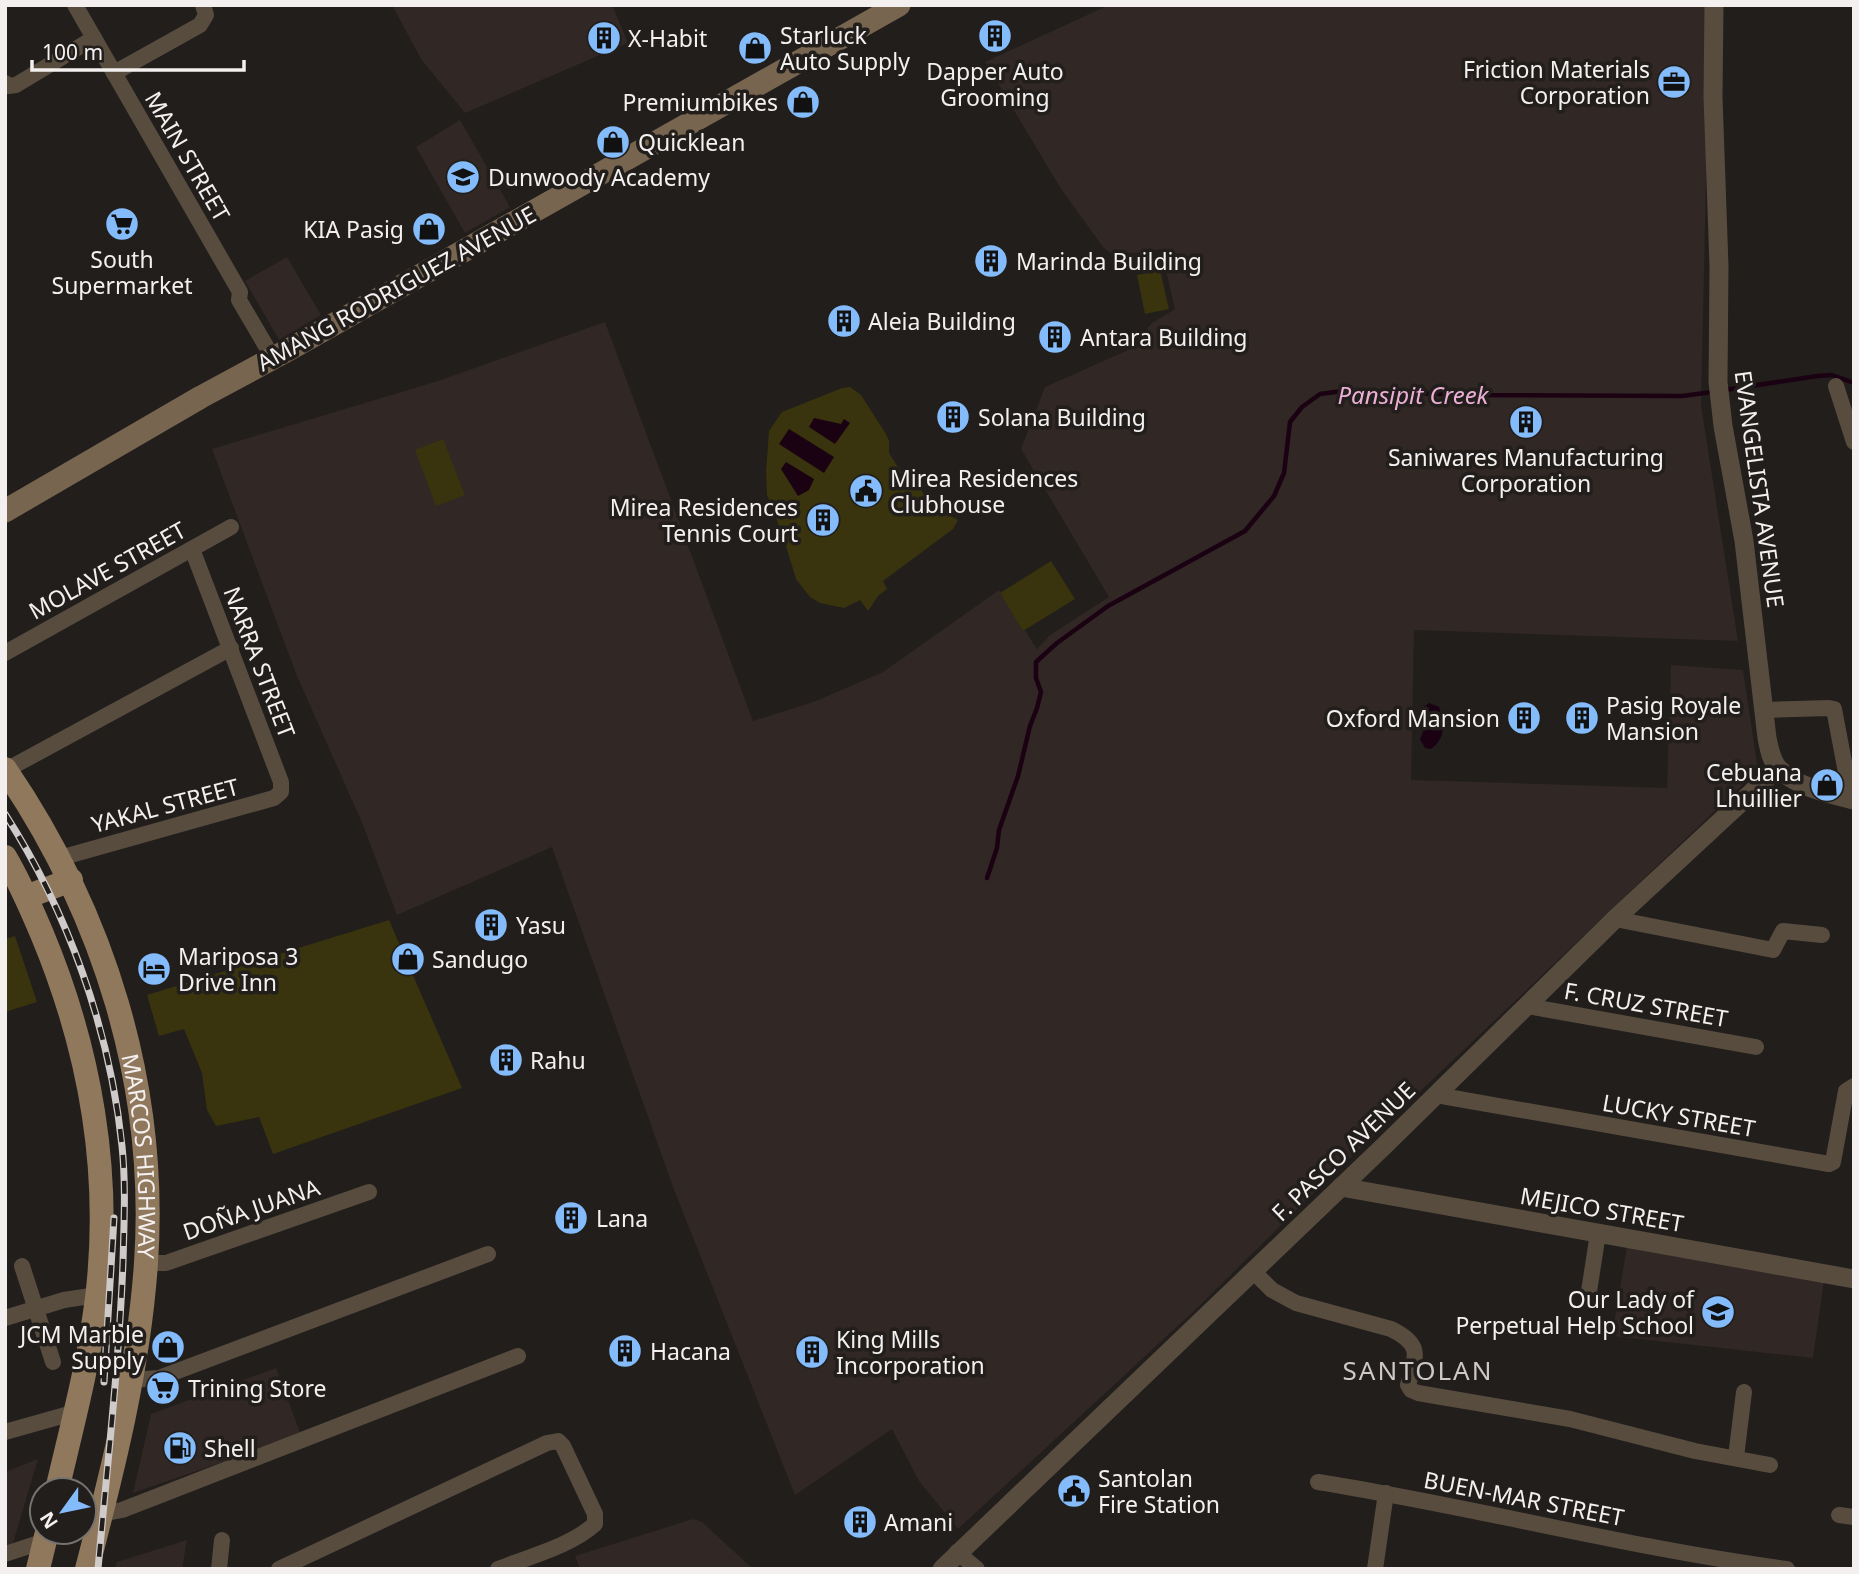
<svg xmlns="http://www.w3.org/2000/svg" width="1859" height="1574" font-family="'Noto Sans',sans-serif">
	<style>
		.built { fill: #312724 }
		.green { fill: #39330e }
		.water { fill: #1b0213 }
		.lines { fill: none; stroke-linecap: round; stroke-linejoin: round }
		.stream { stroke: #1b0213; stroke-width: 4.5 }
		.minor { stroke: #584c3f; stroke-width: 16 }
		.tertiary { stroke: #584c3f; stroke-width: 19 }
		.secondary { stroke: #786550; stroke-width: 23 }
		.primary { stroke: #90785d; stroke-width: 24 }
		.rail-casing { stroke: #cecbca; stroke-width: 7 }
		.rail { stroke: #211e1c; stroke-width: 4.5; stroke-dasharray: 13; stroke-linecap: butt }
		.labels { text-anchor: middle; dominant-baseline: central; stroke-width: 7; stroke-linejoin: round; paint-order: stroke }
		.poi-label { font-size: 23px; fill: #f3f0ef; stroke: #211e1c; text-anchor: start }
		.street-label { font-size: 23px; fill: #f3f0ef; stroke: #211e1c }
		.water-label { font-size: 24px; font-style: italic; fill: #ecaed5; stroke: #211e1c }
		.quarter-label { font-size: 26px; letter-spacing: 2px; fill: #cec9c7; stroke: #211e1c }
	</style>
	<rect width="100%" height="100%" fill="#211e1c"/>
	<!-- built -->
	<g class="built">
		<polygon points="392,5 612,5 628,43 465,113 421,59"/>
		<polygon points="1109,5 1710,5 1701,405 1738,641 1414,630 1411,780 1667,788 1671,665 1743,670 1758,770 1328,1179 1194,1311 958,1529 919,1481 892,1429 795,1495 673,1187 552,847 397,915 363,825 297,676 212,449 438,381 605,322 753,721 816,701 883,672 999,590 1037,649 1050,635 1109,597 1021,449 1045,387 1144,343 1141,335 1152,323 1175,309 1161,249 1114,256 1103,247 1061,189 985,62"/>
		<polygon points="460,120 510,207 465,233 416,147"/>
		<polygon points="287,257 321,315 279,340 245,281"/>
		<polygon points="1627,1246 1824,1281 1813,1358 1612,1336"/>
		<polygon points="276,1368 301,1435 133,1493 151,1414"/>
		<polygon points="38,1459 13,1543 5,1546 5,1472"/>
		<polygon points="693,1519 702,1522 753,1569 580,1569 575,1556"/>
		<polygon points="187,1540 182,1569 115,1569 117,1562"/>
	</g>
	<!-- green -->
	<g class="green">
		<polygon points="1160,270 1169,309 1145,314 1137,275"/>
		<polygon points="850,387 861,395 886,434 889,441 889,453 901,472 913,476 930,504 958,520 953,529 883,581 887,589 878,596 868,611 860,600 844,608 820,603 810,597 796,579 782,533 767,495 766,471 769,431 782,412 842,388"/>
		<polygon points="443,439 465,495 436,506 415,450"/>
		<polygon points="1051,561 1075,599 1023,631 1000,593"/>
		<polygon points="389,920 462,1088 273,1154 259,1117 216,1126 207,1110 202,1073 184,1029 159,1036 147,995"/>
		<polygon points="15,936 37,1002 5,1012 5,939"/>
	</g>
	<!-- water -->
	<g class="water">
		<polygon points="814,418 841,424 844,419 850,423 835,444 809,427"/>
		<polygon points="789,429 834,457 824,473 779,444"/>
		<polygon points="786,462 814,479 809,490 798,496 781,469"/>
		<path d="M1429,703L1439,707C1445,722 1446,739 1431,749L1425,748L1420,739L1425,727L1420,720L1419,711Z"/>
	</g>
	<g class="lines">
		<!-- stream -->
		<g class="stream">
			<polyline points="1725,390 1817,376 1832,375 1854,383"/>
			<polyline points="987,878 997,848 999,830 1018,776 1030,726 1037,708 1041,692 1036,678 1036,662 1057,643 1108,606 1245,531 1274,496 1284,473 1290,422 1302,407 1320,394 1343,391 1468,395 1682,396 1712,392"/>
		</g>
		<!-- minor -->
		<g class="minor">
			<polyline points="75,5 240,292 239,300 273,358"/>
			<polyline points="114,73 200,25 206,15 203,5"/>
			<polyline points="5,83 8,86 16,85 94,38"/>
			<polyline points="1836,386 1854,442"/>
			<polyline points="5,653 231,527"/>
			<polyline points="1764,710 1829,708 1834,709 1851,799"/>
			<polyline points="6,770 231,648"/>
			<polyline points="60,858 274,798 281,792 281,782 192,549"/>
			<polyline points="1615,919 1773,950 1783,931 1822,935"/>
			<polyline points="1527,1006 1756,1047"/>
			<polyline points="1436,1095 1829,1164 1833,1162 1846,1091 1854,1086"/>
			<polyline points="146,1263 166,1263 369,1192"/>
			<polyline points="22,1266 53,1362"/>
			<path d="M1253,1271L1272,1290L1296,1303L1391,1329C1422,1344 1417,1355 1408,1385L1411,1390L1418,1393L1570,1419L1695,1451L1770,1465"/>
			<polyline points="1588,1298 1598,1233"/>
			<polyline points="5,1318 64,1300 97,1295"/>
			<polyline points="131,1380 159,1378 488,1254"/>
			<polyline points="5,1432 76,1412"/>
			<polyline points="1736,1457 1744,1392"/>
			<path d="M1318,1482C1475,1507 1629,1548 1787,1569"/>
			<polyline points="101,1514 122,1510 153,1498 518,1356"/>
			<polyline points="1839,1515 1854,1517"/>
			<polyline points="957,1552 977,1569"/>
			<polyline points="5,1554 45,1541"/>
			<polyline points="219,1569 222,1540"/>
			<path d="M279,1569L547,1443L558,1441L563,1446L595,1514V1524C569,1547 530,1556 498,1569"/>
			<polyline points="1375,1569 1386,1493"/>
		</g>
		<!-- tertiary -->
		<g class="tertiary">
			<path d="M1714,5L1713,97L1719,266L1718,382L1723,426L1744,541L1767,738C1769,748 1771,760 1778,768C1796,787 1830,794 1854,800"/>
			<polyline points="1341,1187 1854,1279"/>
			<polyline points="942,1569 1384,1146 1615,919 1778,768"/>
		</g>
		<!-- secondary -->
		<polyline class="secondary" points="5,511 201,397 290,349 899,5"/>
		<!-- primary -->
		<g class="primary">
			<path id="s1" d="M5,769C104,914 158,1086 146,1263C139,1367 113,1469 87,1569"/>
			<path d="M5,857C20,882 31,908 42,934C90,1049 112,1173 97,1298C89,1363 72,1426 57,1490"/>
			<polyline points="26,897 71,880"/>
			<polyline points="38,1569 47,1532"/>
		</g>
		<!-- rail casing -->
		<g class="rail-casing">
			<g id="rail">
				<path d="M5,814C68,912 110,1030 122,1146C126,1184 124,1224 123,1262C119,1365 107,1467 98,1569"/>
				<polyline points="104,1382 114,1218"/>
			</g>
		</g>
		<!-- rail -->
		<use href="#rail" class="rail"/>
	</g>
	<!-- icons -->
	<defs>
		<g id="building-disc" transform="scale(1.75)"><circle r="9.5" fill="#84bbfb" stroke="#211e1c"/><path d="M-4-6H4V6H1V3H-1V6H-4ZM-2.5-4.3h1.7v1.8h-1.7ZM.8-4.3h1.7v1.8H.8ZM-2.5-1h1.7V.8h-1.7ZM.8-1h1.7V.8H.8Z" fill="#111"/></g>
		<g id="shop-disc" transform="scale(1.75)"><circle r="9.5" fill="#84bbfb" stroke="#211e1c"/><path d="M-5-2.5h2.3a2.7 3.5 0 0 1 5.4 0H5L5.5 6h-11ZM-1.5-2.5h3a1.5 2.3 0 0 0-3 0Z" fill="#111"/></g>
		<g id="office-disc" transform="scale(1.75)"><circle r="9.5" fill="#84bbfb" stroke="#211e1c"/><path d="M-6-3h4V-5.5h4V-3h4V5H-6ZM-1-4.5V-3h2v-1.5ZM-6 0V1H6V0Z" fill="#111"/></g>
		<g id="school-disc" transform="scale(1.75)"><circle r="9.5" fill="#84bbfb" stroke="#211e1c"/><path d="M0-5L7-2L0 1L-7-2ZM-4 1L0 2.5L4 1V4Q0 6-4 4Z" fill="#111"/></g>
		<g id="supermarket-disc" transform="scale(1.75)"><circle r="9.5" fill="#84bbfb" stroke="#211e1c"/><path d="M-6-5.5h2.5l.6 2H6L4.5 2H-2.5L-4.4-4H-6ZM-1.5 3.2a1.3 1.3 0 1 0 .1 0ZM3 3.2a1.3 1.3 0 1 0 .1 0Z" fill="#111"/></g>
		<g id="civic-disc" transform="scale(1.75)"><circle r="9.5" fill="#84bbfb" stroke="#211e1c"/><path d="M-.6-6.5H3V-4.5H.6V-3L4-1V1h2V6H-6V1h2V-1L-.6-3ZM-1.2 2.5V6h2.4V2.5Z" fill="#111"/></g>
		<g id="hotel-disc" transform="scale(1.75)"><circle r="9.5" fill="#84bbfb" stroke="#211e1c"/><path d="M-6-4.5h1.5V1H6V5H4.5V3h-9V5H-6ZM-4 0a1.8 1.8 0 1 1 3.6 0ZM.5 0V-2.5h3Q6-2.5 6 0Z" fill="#111"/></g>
		<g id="fuel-disc" transform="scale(1.75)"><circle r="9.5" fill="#84bbfb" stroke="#211e1c"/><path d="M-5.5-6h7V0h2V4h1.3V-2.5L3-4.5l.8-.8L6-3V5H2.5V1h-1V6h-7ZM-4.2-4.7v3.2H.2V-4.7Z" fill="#111"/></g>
	</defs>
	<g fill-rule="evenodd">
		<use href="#building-disc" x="995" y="36"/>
		<use href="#building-disc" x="604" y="38"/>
		<use href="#shop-disc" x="755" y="48"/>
		<use href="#office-disc" x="1674" y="82"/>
		<use href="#shop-disc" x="803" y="102"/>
		<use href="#shop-disc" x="613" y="142"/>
		<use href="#school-disc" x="463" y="177"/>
		<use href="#supermarket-disc" x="122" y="224"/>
		<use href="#shop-disc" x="429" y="229"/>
		<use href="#building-disc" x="991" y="261"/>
		<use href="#building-disc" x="844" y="321"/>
		<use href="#building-disc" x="1055" y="337"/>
		<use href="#building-disc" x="953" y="417"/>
		<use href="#building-disc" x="1526" y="422"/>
		<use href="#civic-disc" x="866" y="491"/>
		<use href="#building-disc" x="823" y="520"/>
		<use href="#building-disc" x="1524" y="718"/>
		<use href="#building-disc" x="1582" y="718"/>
		<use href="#shop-disc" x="1827" y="785"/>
		<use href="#building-disc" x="491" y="925"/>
		<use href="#shop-disc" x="408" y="959"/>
		<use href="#hotel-disc" x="154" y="969"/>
		<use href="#building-disc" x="506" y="1060"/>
		<use href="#building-disc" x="571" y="1218"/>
		<use href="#school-disc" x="1718" y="1312"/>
		<use href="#shop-disc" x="168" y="1347"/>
		<use href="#building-disc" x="625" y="1351"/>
		<use href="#building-disc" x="812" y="1352"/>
		<use href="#supermarket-disc" x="163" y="1388"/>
		<use href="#fuel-disc" x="180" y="1448"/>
		<use href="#civic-disc" x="1074" y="1491"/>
		<use href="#building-disc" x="860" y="1522"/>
	</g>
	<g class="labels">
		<!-- poi labels -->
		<g class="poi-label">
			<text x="780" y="35">Starluck<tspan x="780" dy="26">Auto Supply</tspan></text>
			<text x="628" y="38">X-Habit</text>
			<text x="1650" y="69" text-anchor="end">Friction Materials<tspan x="1650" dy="26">Corporation</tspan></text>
			<text x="995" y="71" text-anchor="middle">Dapper Auto<tspan x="995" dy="26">Grooming</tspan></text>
			<text x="778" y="102" text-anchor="end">Premiumbikes</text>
			<text x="638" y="142">Quicklean</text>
			<text x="488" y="177">Dunwoody Academy</text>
			<text x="404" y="229" text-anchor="end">KIA Pasig</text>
			<text x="122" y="259" text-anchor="middle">South<tspan x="122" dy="26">Supermarket</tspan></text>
			<text x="1016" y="261">Marinda Building</text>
			<text x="868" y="321">Aleia Building</text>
			<text x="1080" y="337">Antara Building</text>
			<text x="978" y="417">Solana Building</text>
			<text x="1526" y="457" text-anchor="middle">Saniwares Manufacturing<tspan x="1526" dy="26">Corporation</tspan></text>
			<text x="890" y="478">Mirea Residences<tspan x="890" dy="26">Clubhouse</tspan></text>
			<text x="798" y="507" text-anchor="end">Mirea Residences<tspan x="798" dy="26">Tennis Court</tspan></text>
			<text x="1606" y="705">Pasig Royale<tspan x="1606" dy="26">Mansion</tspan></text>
			<text x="1500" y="718" text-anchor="end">Oxford Mansion</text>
			<text x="1802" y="772" text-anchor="end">Cebuana<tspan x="1802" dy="26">Lhuillier</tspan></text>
			<text x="516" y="925">Yasu</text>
			<text x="178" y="956">Mariposa 3<tspan x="178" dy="26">Drive Inn</tspan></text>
			<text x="432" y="959">Sandugo</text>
			<text x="530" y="1060">Rahu</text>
			<text x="596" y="1218">Lana</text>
			<text x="1694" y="1299" text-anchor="end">Our Lady of<tspan x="1694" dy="26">Perpetual Help School</tspan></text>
			<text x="144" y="1334" text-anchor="end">JCM Marble<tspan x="144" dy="26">Supply</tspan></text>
			<text x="836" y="1339">King Mills<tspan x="836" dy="26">Incorporation</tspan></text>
			<text x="650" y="1351">Hacana</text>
			<text x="188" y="1388">Trining Store</text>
			<text x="204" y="1448">Shell</text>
			<text x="1098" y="1478">Santolan<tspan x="1098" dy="26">Fire Station</tspan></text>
			<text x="884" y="1522">Amani</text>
		</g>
		<!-- street labels -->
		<g class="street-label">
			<text transform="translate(188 156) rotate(60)">MAIN STREET</text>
			<text transform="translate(396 288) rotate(-29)">AMANG RODRIGUEZ AVENUE</text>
			<text transform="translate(1760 489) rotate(82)">EVANGELISTA AVENUE</text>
			<text transform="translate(107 570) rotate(-29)">MOLAVE STREET</text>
			<text transform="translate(260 662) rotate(69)">NARRA STREET</text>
			<text transform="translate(165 805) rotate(-15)">YAKAL STREET</text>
			<text transform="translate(1646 1004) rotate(10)">F. CRUZ STREET</text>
			<text transform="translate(1679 1115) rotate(10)">LUCKY STREET</text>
			<text transform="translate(1343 1151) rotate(-44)">F. PASCO AVENUE</text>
			<text stroke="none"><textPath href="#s1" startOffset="416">MARCOS HIGHWAY</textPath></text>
			<text transform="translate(251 1209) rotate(-19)">DOÑA JUANA</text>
			<text transform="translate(1602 1209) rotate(10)">MEJICO STREET</text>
			<text transform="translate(1524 1498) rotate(11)">BUEN-MAR STREET</text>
		</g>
		<!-- water labels -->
		<g class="water-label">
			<text x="1413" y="394">Pansipit Creek</text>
		</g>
		<!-- quarter labels -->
		<g class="quarter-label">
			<text x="1418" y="1370">SANTOLAN</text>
		</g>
	</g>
	<!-- border -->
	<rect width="1859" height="1574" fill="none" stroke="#f3f0ef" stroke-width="14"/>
	<!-- north arrow -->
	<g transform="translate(63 1511) rotate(237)"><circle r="33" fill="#211e1c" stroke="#757270" stroke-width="2"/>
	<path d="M0-5L12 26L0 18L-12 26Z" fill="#84bbfb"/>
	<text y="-10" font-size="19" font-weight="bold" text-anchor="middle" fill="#f3f0ef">N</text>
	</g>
	<!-- scale -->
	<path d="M32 60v10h212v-10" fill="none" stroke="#f3f0ef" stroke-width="3.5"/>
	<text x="42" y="60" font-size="21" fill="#f3f0ef" stroke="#211e1c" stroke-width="5" paint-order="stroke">100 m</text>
</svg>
